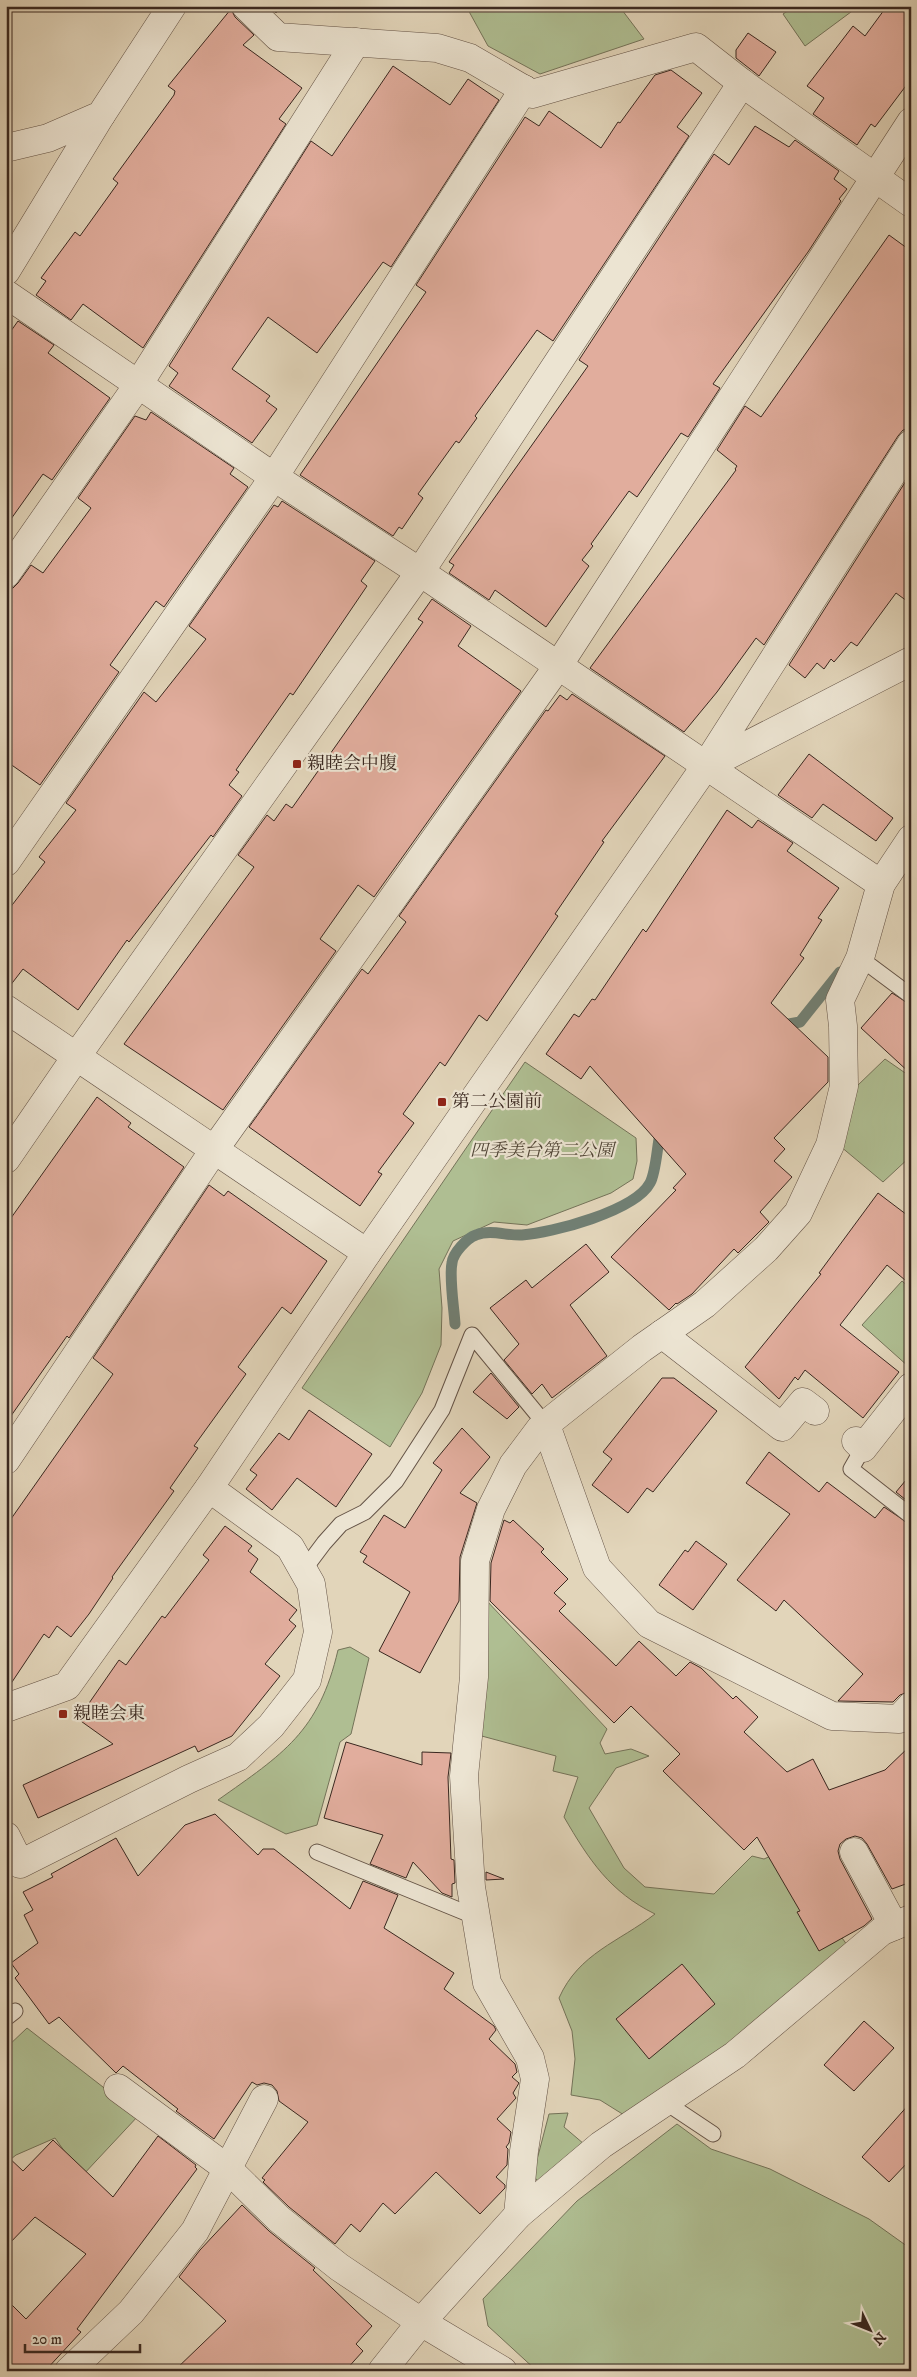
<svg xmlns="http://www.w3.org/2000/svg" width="917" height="2377" font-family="'IM FELL DW Pica','Noto Serif JP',serif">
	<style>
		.green { fill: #afbe92; stroke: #747359 }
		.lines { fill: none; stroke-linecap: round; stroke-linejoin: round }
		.stream { stroke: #717f73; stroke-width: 11 }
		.building { fill: #e1ad9d; stroke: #3a2820 }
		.service-casing { stroke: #645346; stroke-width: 17 }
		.minor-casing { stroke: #645346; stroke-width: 29 }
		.tertiary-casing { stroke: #645346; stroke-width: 29 }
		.service { stroke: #ece4d2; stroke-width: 15 }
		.minor { stroke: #ece4d2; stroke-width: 28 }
		.tertiary { stroke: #ece4d2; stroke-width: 28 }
		.poi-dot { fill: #8f2418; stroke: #ece4d2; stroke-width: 2 }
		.labels { text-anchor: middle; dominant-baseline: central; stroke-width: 4.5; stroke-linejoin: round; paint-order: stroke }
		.poi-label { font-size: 18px; fill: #3a2820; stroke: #ece4d2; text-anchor: start }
		.park-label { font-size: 18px; font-style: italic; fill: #514637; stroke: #ece4d2 }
	</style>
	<rect width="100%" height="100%" fill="#e2d5ba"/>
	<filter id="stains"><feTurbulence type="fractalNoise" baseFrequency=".004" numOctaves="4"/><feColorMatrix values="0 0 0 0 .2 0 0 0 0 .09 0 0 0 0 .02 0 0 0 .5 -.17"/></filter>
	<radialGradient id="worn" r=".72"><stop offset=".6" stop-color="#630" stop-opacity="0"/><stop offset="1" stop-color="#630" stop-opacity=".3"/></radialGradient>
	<!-- green -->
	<g class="green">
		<polygon points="466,6 619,6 644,39 540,74 488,46"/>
		<polygon points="795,6 859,6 805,46 783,14"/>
		<polygon points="885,1059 911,1077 911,1156 883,1182 840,1146 857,1086"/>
		<polygon points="525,1062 636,1138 637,1161 633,1179 611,1193 527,1225 494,1222 453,1241 439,1269 442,1308 441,1345 422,1393 390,1447 302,1388"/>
		<polygon points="902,1281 911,1289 911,1365 909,1367 862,1325"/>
		<path d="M486,1600L607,1729L600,1743L605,1754L631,1749L649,1756L616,1768L589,1808L624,1868L645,1887L714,1894L752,1856L764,1859L782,1851L847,1945L749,2030L624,2115L600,2100L571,2095L575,2059L572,2031L559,1998C579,1953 619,1942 655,1914C610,1892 589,1860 564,1817L578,1777L553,1771L556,1756L478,1735Z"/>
		<path d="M350,1647L369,1658L351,1734L340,1742L317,1825L286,1834L218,1800C283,1754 319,1732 338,1650Z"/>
		<polygon points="27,2028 139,2115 82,2176 55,2138 16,2155 6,2163 6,2048"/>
		<polygon points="568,2113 564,2127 584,2144 540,2184 533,2175 549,2114"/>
		<polygon points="677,2124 711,2149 770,2169 869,2219 911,2249 911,2371 537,2371 488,2326 483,2299 577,2201"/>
	</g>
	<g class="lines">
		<!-- stream -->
		<g class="stream">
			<polyline points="778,1026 800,1022 840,972"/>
			<path d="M455,1324C454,1308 449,1277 452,1263C453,1253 467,1238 476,1235C491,1229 507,1236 522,1235C552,1233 635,1211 650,1183C656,1172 657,1147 660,1134L663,1129"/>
		</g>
	</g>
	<!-- building -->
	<g class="building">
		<polygon points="269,6 283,6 276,13"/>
		<polygon points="887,6 899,6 911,15 911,79 875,127 871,124 857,145 813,114 824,98 807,86 853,26 865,36"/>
		<polygon points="231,9 235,17 254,35 243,45 302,88 279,119 286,124 143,348 83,304 71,320 36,295 46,281 41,278 75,232 80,236 118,183 113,179 174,95 175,91 168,86"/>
		<polygon points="748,33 776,52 759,76 736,58 736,50"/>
		<polygon points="393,66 450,105 468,79 499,100 391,267 383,262 317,353 268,317 232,369 270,396 266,401 277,409 252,443 169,386 178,373 169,366 311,141 332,156"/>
		<polygon points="671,70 702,93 677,127 689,136 553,341 537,330 475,416 477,418 459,443 456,441 418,494 423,498 402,529 399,527 393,536 300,475 426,292 416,285 525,117 539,126 549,111 601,148 618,122 620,123 655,75"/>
		<polygon points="755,126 789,147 795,140 839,171 834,179 847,189 839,199 841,201 808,252 713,384 720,388 688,437 681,433 637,497 629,491 591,544 593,546 582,560 589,566 546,627 495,590 489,600 449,573 454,565 449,562 588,366 579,360 714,154 729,165"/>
		<polygon points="889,235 911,251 911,429 903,430 898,436 764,645 756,638 717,692 684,732 590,668 736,470 735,469 737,466 717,450 745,406 761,417"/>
		<polygon points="18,321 54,345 48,353 110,398 52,480 43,474 6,526 6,338"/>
		<polygon points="151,412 234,468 230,474 248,487 164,607 156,601 110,665 119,672 40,785 6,761 6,589 13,588 18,583 31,565 43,573 91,508 78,498 135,416 146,420"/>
		<polygon points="911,473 911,604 896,593 857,646 851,642 834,662 831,659 824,669 817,663 805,678 789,665"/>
		<polygon points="282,501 375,561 361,581 367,586 293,695 290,693 236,770 239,772 229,785 242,796 213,837 211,835 129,942 127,940 78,1010 23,969 6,991 6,913 45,862 39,857 76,810 66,803 144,692 156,702 206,639 189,626 274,505 278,507"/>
		<polygon points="432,599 471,626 458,646 521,691 374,897 358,885 320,939 336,951 223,1110 124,1044 254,867 238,855 267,815 274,821 286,804 292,808 423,622 418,619"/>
		<polygon points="572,694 665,756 602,841 604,842 555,914 558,916 487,1021 479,1015 445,1066 440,1062 403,1114 414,1123 378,1172 382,1174 360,1206 249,1127 362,969 368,974 406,922 399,916 546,710 548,711 560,695 567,700"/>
		<polygon points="809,754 893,818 876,841 823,804 812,818 778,795"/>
		<polygon points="727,810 752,828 758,820 793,843 787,851 839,888 818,918 822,920 800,955 804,958 771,1003 828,1057 828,1082 774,1138 785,1149 774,1161 792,1177 760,1212 769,1222 738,1253 734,1249 692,1294 677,1304 676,1303 669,1310 611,1257 676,1190 673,1188 686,1174 590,1066 581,1079 546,1054 574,1014 579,1017 592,999 595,1000 643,929 646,932"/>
		<polygon points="892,993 911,1005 911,1074 861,1028"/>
		<polygon points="97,1097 131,1123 128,1127 184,1167 69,1338 67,1336 6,1423 6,1225"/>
		<polygon points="209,1185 224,1196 228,1191 327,1261 291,1314 282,1307 238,1367 246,1374 194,1446 198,1448 170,1488 174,1491 112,1577 113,1578 89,1614 71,1637 57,1626 49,1638 44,1634 6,1691 6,1526 113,1374 93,1358"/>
		<polygon points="878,1193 911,1218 911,1285 887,1265 840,1325 899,1372 863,1418 805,1370 798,1380 795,1377 779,1399 745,1367 821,1274 819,1273"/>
		<polygon points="586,1244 609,1272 570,1305 607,1356 552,1398 542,1384 532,1394 504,1360 519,1344 490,1308 526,1280 532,1288"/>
		<polygon points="491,1373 519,1407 507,1419 473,1392"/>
		<polygon points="662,1378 674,1378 717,1411 653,1492 647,1488 628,1513 592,1485 612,1459 603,1452"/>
		<polygon points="309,1410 372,1454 336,1507 297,1478 272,1510 246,1489 257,1475 250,1470 279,1433 289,1440"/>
		<polygon points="462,1428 490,1457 460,1493 477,1503 460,1557 459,1601 420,1673 379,1651 410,1592 363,1562 367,1556 360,1552 384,1515 405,1528 442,1470 433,1463"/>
		<polygon points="769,1452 819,1492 827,1482 875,1518 884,1507 911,1525 911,1691 900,1695 893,1702 838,1701 863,1674 784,1600 776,1611 737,1580 790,1514 746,1483"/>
		<polygon points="911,1474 911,1504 896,1492"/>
		<polygon points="504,1520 510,1523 513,1520 544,1549 541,1552 568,1579 554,1593 566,1604 559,1611 616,1666 639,1641 676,1676 690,1662 701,1668 733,1699 736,1696 758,1717 744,1732 787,1772 813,1759 829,1790 885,1770 911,1745 911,1882 892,1889 867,1844 862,1838 855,1836 846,1839 840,1844 838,1851 840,1859 872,1919 864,1926 819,1951 797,1912 800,1911 757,1837 744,1850 663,1771 680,1754 631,1706 614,1723 490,1601 491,1563"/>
		<polygon points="225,1526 252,1546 248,1551 258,1559 250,1572 297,1610 289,1620 296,1626 265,1664 280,1676 232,1736 198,1752 195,1746 38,1818 23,1785 113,1744 78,1719 119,1660 126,1665 162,1616 165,1618 209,1560 203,1555"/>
		<polygon points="696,1541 727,1564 693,1610 659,1585 685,1550 688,1552"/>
		<polygon points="346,1742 422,1765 422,1752 451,1753 448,1777 451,1859 454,1860 455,1883 452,1884 452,1897 442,1893 413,1862 406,1878 370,1864 383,1835 324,1818"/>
		<polygon points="215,1814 258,1855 263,1849 274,1849 350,1909 363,1881 398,1895 384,1928 454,1973 444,1989 494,2026 496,2030 489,2039 515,2064 517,2072 512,2077 519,2083 513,2093 516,2098 497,2119 511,2132 509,2143 506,2147 508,2149 507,2165 496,2177 505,2185 505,2188 480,2214 436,2172 395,2214 383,2203 360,2232 351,2224 335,2244 289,2207 263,2182 265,2180 262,2178 308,2122 279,2101 277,2091 272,2085 264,2083 257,2085 252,2082 214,2139 176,2111 178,2109 123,2066 116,2073 59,2017 49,2024 15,1978 19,1974 11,1963 38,1943 24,1915 33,1910 23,1892 53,1877 51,1874 116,1838 138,1876 185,1825"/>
		<polygon points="486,1872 504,1879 486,1880"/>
		<polygon points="682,1964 715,2004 649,2059 616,2019"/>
		<polygon points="864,2021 894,2048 854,2091 824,2065"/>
		<polygon points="911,2102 911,2159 889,2182 862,2157"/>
		<polygon points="158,2136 196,2165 195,2167 197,2169 77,2329 81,2332 45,2371 6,2371 6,2299 26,2319 86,2254 35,2217 6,2247 6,2155 23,2171 53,2140 113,2197"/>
		<polygon points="242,2205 269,2231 315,2268 313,2270 372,2326 356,2344 363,2351 345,2371 174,2371 226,2321 179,2277 200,2250"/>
	</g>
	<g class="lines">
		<!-- service casing -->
		<g class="service-casing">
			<g id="service">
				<polyline points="860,958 911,996"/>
				<polyline points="863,1448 851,1469 911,1516"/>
				<polyline points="303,1571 324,1543 341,1524 365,1512 396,1481 442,1410 472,1335 546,1425"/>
				<polyline points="317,1852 476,1917"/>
				<polyline points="6,2018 15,2011"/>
				<polyline points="665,2102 713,2134"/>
			</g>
		</g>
		<!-- minor casing -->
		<g class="minor-casing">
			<g id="minor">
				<polyline points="246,6 278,37 437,48 470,58 532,94 696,47 742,83 911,203"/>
				<polyline points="6,148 48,138 101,115 172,6"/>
				<polyline points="6,271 101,115"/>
				<polyline points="6,294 274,477 420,572 881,884"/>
				<polyline points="6,574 138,385 356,42"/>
				<polyline points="707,766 911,661"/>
				<polyline points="6,862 274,477 524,89"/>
				<polyline points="6,1159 76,1057 420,572 742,83"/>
				<polyline points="662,1334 782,1427 803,1402 815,1411"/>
				<polyline points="546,1425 597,1568 649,1624 832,1716 899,1719 911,1706"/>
				<polyline points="856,1441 863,1448 911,1387"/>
				<polyline points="6,1460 214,1150 558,666 911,122"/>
				<polyline points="6,1708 67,1686 209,1488 367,1253 705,767 911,444"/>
				<polyline points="6,1836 20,1864 189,1779 238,1757 271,1726 307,1680 318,1632 311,1584 290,1547 209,1488"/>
				<polyline points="854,1852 894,1926"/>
				<polyline points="118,2088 228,2169 279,2219 339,2267 421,2322 503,2371"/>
				<polyline points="518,2215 524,2151 535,2079 530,2058 487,1983 471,1887 464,1776 474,1677 475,1561 491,1509 513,1465 540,1429 642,1348 705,1304 766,1249 798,1213 830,1145 844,1086 843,1026 840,1000 860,958 881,884 911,839"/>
				<polyline points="69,2371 131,2312 195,2231 264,2099"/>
				<polyline points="382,2371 421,2322 518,2215 601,2145 735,2055 882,1931 911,1919"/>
			</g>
		</g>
		<!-- tertiary casing -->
		<g class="tertiary-casing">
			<polyline id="tertiary" points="6,1009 367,1253"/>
		</g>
		<!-- service -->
		<use href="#service" class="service"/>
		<!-- minor -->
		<use href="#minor" class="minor"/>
		<!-- tertiary -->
		<use href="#tertiary" class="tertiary"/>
	</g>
	<!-- markers -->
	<g class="poi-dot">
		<rect x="292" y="759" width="10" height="10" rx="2.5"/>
		<rect x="437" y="1097" width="10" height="10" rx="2.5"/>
		<rect x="58" y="1709" width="10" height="10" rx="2.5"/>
	</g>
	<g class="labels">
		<!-- poi labels -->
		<g class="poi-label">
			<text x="307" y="764">親睦会中腹</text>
			<text x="452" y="1102">第二公園前</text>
			<text x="73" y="1714">親睦会東</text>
		</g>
		<!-- park labels -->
		<g class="park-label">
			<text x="542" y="1151">四季美台第二公園</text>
		</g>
	</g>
	<!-- margin -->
	<rect width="917" height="2377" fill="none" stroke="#e2d5ba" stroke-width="25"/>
	<rect x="8" y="8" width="902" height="2362" fill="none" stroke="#3a2820" stroke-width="2.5"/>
	<rect x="12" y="12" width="892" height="2352" fill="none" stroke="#3a2820"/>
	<!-- north arrow -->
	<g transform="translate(870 2330) rotate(133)" stroke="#ece4d2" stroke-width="4" paint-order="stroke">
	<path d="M0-4L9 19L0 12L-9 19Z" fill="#3a2820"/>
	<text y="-8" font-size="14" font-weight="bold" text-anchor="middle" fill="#3a2820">N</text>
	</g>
	<!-- scale -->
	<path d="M25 2344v8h115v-8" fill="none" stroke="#3a2820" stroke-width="2.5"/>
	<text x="32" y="2344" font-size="15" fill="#3a2820" stroke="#ece4d2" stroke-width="4" paint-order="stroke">20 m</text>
	<rect width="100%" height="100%" filter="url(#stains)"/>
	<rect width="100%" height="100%" fill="url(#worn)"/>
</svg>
